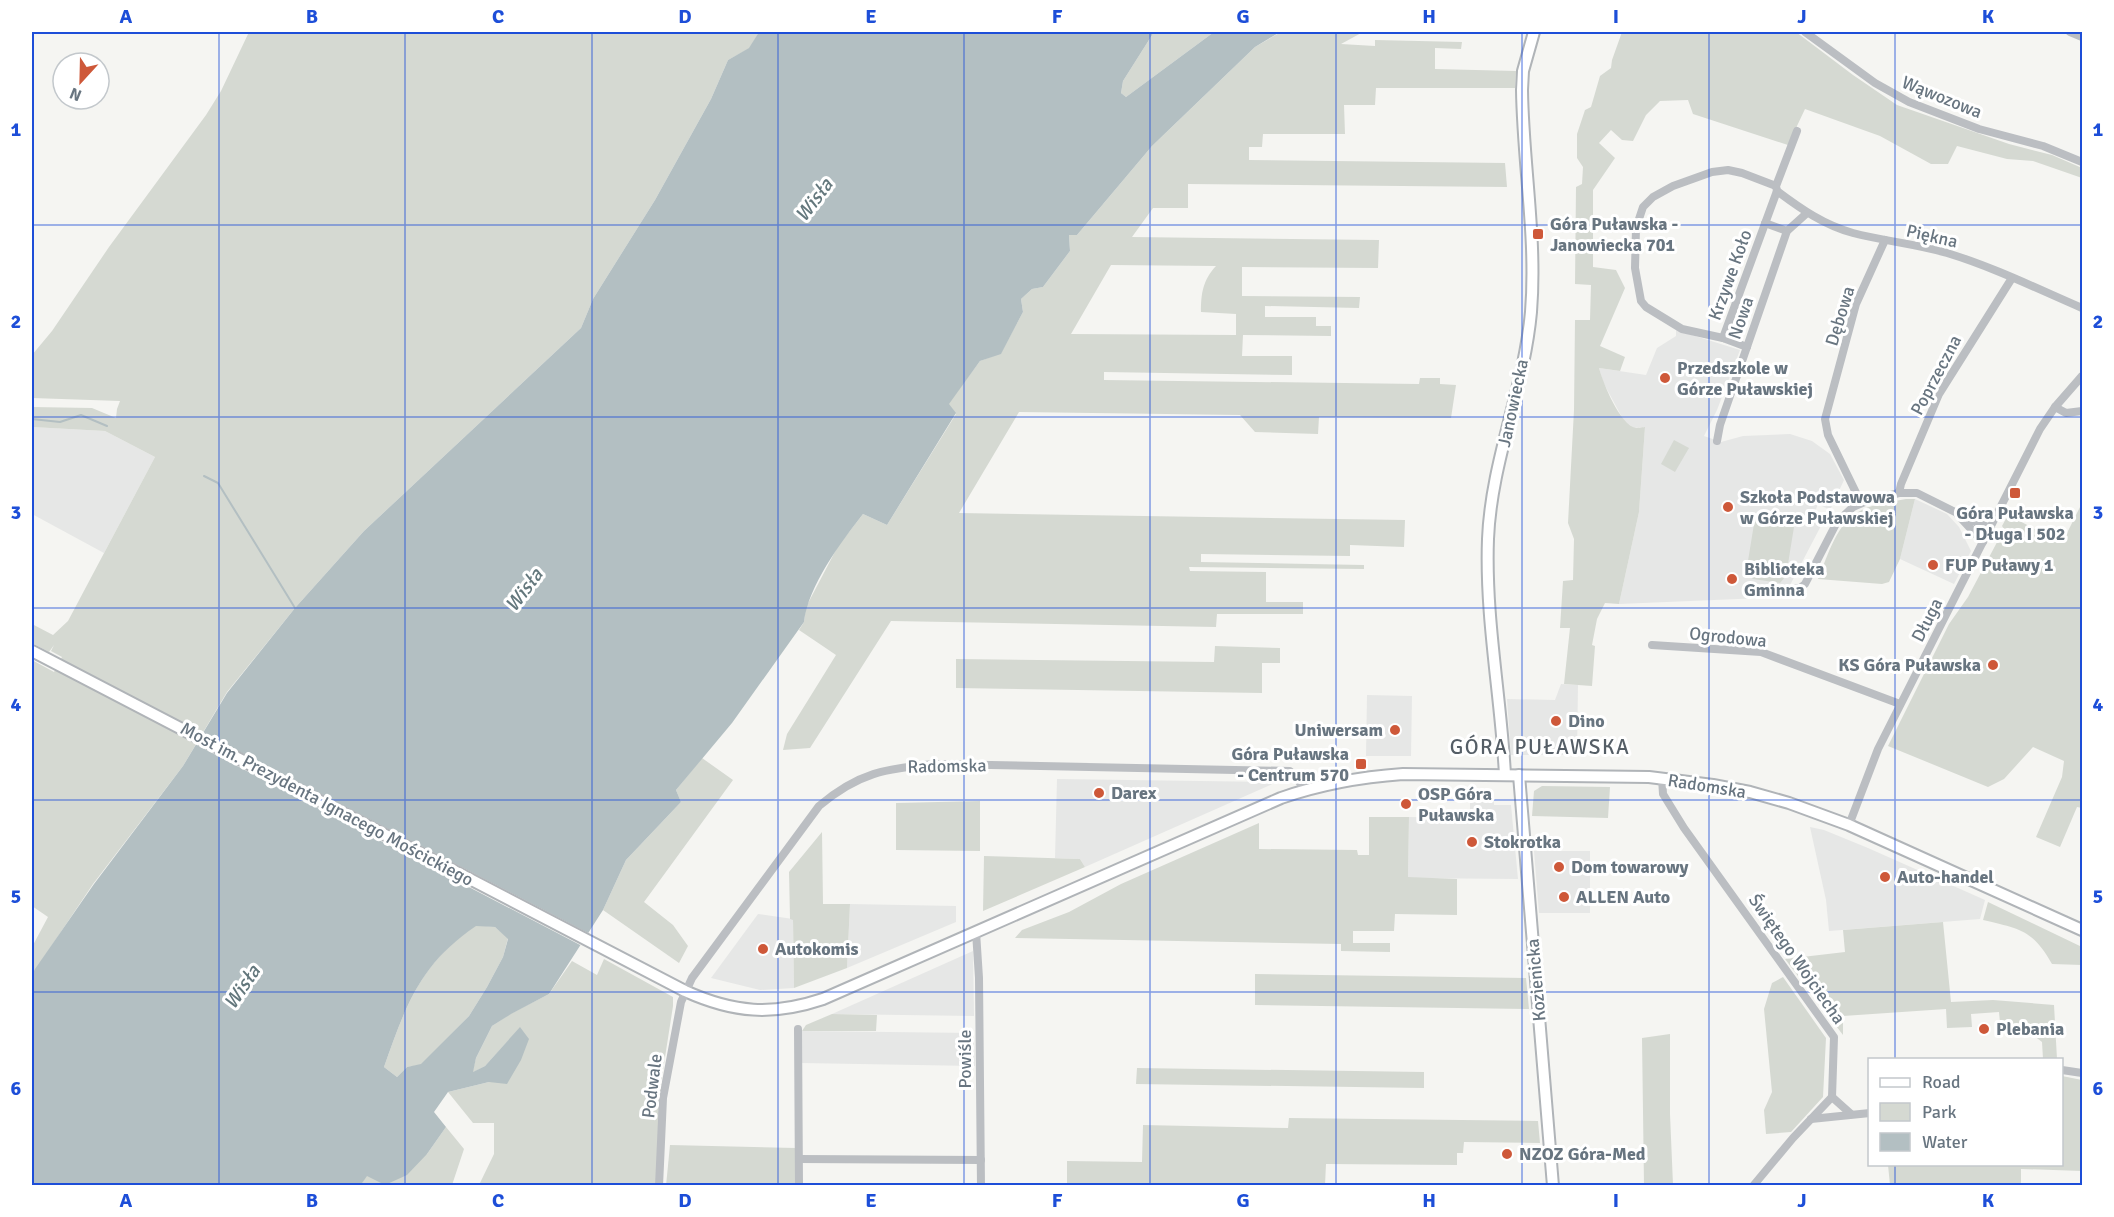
<svg xmlns="http://www.w3.org/2000/svg" width="2114" height="1217" font-family="Signika,sans-serif">
	<style>
		.built { fill: #e6e7e6 }
		.green { fill: #d5d9d2; fill-rule: evenodd }
		.water { fill: #b3bfc2; fill-rule: evenodd }
		.pier { fill: #f5f5f2 }
		.lines { fill: none; stroke-linecap: round; stroke-linejoin: round }
		.stream { stroke: #b3bfc2; stroke-width: 2 }
		.secondary-casing { stroke: #b0b4b8; stroke-width: 14 }
		.street { stroke: #bbbec2; stroke-width: 8 }
		.secondary { stroke: #fff; stroke-width: 10 }
		.grid { fill: none; stroke: #1d4ed8; stroke-width: 1.5; stroke-opacity: 0.55 }
		.poi-dot { fill: #ce5839; stroke: #fff; stroke-width: 2 }
		.labels { text-anchor: middle; dominant-baseline: central; stroke-width: 6; stroke-linejoin: round; paint-order: stroke }
		.street-label { font-size: 18px; fill: #687580; stroke: #fff }
		.poi-label { font-size: 18px; font-weight: bold; fill: #687580; stroke: #fff; text-anchor: start }
		.water-label { font-size: 20px; font-style: italic; fill: #63777c; stroke: #fff }
		.quarter-label { font-size: 21px; letter-spacing: 1.5px; fill: #555e66; stroke: #fff }
		.neatline { fill: none; stroke: #1d4ed8; stroke-width: 2 }
		.grid-label { font-size: 20px; text-anchor: middle; font-weight: bold; fill: #1d4ed8 }
	</style>
	<rect width="100%" height="100%" fill="#f5f5f2"/>
	<!-- built -->
	<g class="built">
		<polygon points="1676,330 1740,350 1717,410 1704,436 1721,442 1743,436 1790,434 1812,441 1830,454 1844,480 1830,510 1818,504 1813,517 1823,522 1789,587 1787,597 1619,604 1639,512 1645,427 1634,428 1624,421 1603,382 1599,368 1646,375 1657,348 1676,336"/>
		<polygon points="32,427 105,431 155,457 104,553 32,514"/>
		<polygon points="1915,499 1947,514 1959,527 1971,551 1954,584 1900,559"/>
		<polygon points="1561,684 1578,685 1577,755 1511,755 1507,699 1555,700"/>
		<polygon points="1367,695 1412,696 1411,756 1366,756"/>
		<polygon points="1057,779 1277,782 1085,867 1080,859 1055,858"/>
		<polygon points="1470,791 1493,791 1494,805 1511,805 1518,879 1408,878 1409,817 1470,818"/>
		<polygon points="1810,827 1824,830 1868,848 1985,900 1980,919 1829,931 1826,900"/>
		<polygon points="1534,851 1590,851 1590,913 1539,913"/>
		<polygon points="850,904 956,906 956,922 847,968"/>
		<polygon points="758,914 793,919 794,988 760,990 711,978"/>
		<polygon points="973,951 974,1016 832,1014"/>
		<polygon points="802,1031 974,1033 975,1066 801,1063"/>
	</g>
	<!-- green -->
	<g class="green">
		<polygon points="249,32 759,32 750,48 728,60 711,99 655,200 593,299 581,328 364,531 295,608 227,692 183,766 93,884 32,975 32,947 48,917 32,906 32,660 54,672 62,657 51,651 54,645 49,652 32,643 32,624 53,635 68,621 155,457 105,431 32,427 32,407 92,408 116,418 117,409 120,401 32,398 32,355 52,331 109,247 206,115 221,91"/>
		<polygon points="1154,32 1214,32 1126,97 1121,93 1123,81"/>
		<path d="M1281,32H1363L1341,44L1375,46V40L1462,42L1461,49L1435,48V69L1516,71L1515,88H1376L1375,105H1344L1345,134H1263L1262,147H1249V160L1505,163L1507,187L1188,184V208H1153L1132,237L1379,240L1378,268L1242,267V296L1360,297L1359,308L1265,306V317H1316V326H1331V336L1243,335L1242,356H1292V375L1104,372V380L1419,384L1420,378H1440V384L1456,385L1451,418L1319,417L1318,434L1255,432L1240,415L1019,412L959,513L1405,520L1404,547L1350,545V556L1201,554V562L1364,565V569L1189,567L1190,571L1266,572V602H1303V614H1217L1216,627L891,621L810,748L783,750L787,734L836,655L799,630L804,622L806,607L838,546L863,514L887,525L956,414L948,404L980,361L1001,353L1023,312L1021,299L1032,289L1043,287L1070,251L1069,235H1077L1152,146L1255,47ZM1111,265L1216,266C1203,280 1201,293 1201,312L1236,314V335L1071,334Z"/>
		<path d="M1622,32H1796L1853,75L1897,105L2009,144L2052,155L2082,168V178L2033,161L2007,159L1957,146L1948,164H1931L1880,136L1805,109L1788,145L1693,114L1688,100L1660,101L1646,115L1633,141L1622,140L1611,130L1599,143L1615,158L1593,190V267L1616,270L1625,288L1600,346L1625,357L1620,371L1599,368C1603,383 1620,425 1636,428C1638,428 1644,427 1645,427L1639,512L1619,604L1605,603L1597,619L1592,645L1595,646L1592,686L1564,684L1570,628H1560L1563,581L1573,580L1574,539L1568,523L1574,410L1575,320H1590L1591,285L1575,284L1576,187L1582,184L1583,167L1577,158V134L1585,110L1591,107L1600,76L1611,68L1612,60Z"/>
		<polygon points="1674,440 1689,448 1675,472 1661,464"/>
		<path d="M1906,499H1915L1900,559L1889,582L1882,584L1818,579C1828,556 1836,523 1860,511C1873,504 1891,502 1906,499Z"/>
		<polygon points="2082,503 2082,808 2077,807 2060,847 2036,837 2062,777 2064,761 2033,747 2004,779 1988,787 1888,746 1949,624 1968,597 2004,529 2002,526 2008,515 2062,543"/>
		<polygon points="1761,511 1788,515 1795,521 1786,576 1780,583 1753,579 1746,573 1755,518"/>
		<polygon points="1215,646 1280,648 1280,663 1262,663 1262,693 956,688 956,659 1214,662"/>
		<polygon points="702,758 733,780 644,902 673,925 688,946 679,963 603,910 626,860 681,802 676,790"/>
		<polygon points="1542,786 1610,787 1608,818 1532,816 1534,791"/>
		<polygon points="980,801 980,851 896,850 896,803"/>
		<polygon points="1369,817 1409,817 1408,877 1457,879 1457,915 1395,914 1394,931 1353,931 1353,943 1390,943 1390,952 1341,951 1341,944 1015,938 1022,930 1069,912 1121,884 1259,823 1259,849 1357,850 1358,855 1369,855"/>
		<polygon points="822,832 823,904 850,904 847,968 794,988 793,920 790,919 789,872"/>
		<polygon points="984,856 1080,859 1085,867 983,911"/>
		<path d="M1988,902L2082,947V965L2052,964C2032,929 2020,929 1983,920Z"/>
		<polygon points="1943,922 1951,1002 1993,1000 2054,1005 2057,1059 2043,1059 2042,1042 2029,1032 2001,1033 1999,1012 1971,1014 1972,1027 1947,1028 1946,1009 1843,1016 1843,1035 1785,959 1845,952 1843,930"/>
		<path d="M476,925L495,927L508,938L503,957L487,987L469,1016L421,1065L407,1067L397,1077L384,1067C406,1005 420,964 476,925Z"/>
		<polygon points="604,959 673,997 673,1006 661,1083 656,1185 479,1185 494,1154 494,1123 473,1123 448,1092 489,1082 520,1028 485,1066 472,1073 476,1058 492,1026 510,1014 549,994 572,961 597,975"/>
		<polygon points="1255,974 1526,978 1529,1009 1255,1005"/>
		<polygon points="1783,977 1826,1038 1823,1097 1791,1132 1766,1134 1764,1110 1772,1092 1764,1009 1772,983"/>
		<polygon points="832,1014 877,1015 876,1031 802,1031 806,1025"/>
		<polygon points="1670,1034 1670,1114 1673,1185 1644,1185 1642,1038"/>
		<polygon points="1137,1068 1424,1072 1424,1088 1136,1084"/>
		<polygon points="2062,1076 2082,1080 2082,1171 2021,1169 2021,1185 1890,1185 1888,1165 2062,1164"/>
		<polygon points="1289,1118 1538,1121 1540,1143 1464,1142 1463,1153 1457,1153 1457,1165 1326,1164 1325,1185 1067,1185 1067,1161 1142,1162 1143,1125 1288,1128"/>
		<polygon points="446,1127 464,1149 452,1185 360,1186 366,1176 427,1154"/>
		<polygon points="670,1145 796,1148 796,1185 666,1186"/>
	</g>
	<!-- water -->
	<path class="water" d="M759,32H1154L1123,81L1121,93L1126,97L1214,32H1280L1255,47L1152,146L1077,235H1069L1070,251L1043,287L1032,289L1021,299L1023,312L1001,354L980,361L949,404L956,413L887,525L863,514C841,542 808,586 804,622L732,723L676,790L681,802L626,860L603,910L549,994L511,1014L492,1026L476,1058L473,1072L485,1066L520,1027L529,1039L521,1060L507,1084L489,1082L448,1092L434,1112L446,1127L427,1154L407,1175L385,1185L367,1176L360,1186H32V975L35,969L94,884L183,766L227,693L295,608L364,531L581,328L593,299L655,200L711,99L728,60L749,48ZM476,926L495,927L508,939L503,957L487,987L469,1016L421,1064L407,1067L397,1077L384,1067C406,1005 420,964 476,926Z"/>
	<!-- pier -->
	<polygon class="pier" points="200,731 592,935 584,947 193,743"/>
	<g class="lines">
		<!-- stream -->
		<g class="stream">
			<polyline points="32,419 60,422 81,415 107,426"/>
			<polyline points="204,476 218,483 295,608"/>
		</g>
		<!-- secondary casing -->
		<g class="secondary-casing">
			<g id="secondary">
				<path d="M32,651L685,991C734,1013 772,1016 823,999L1281,798C1321,784 1361,777 1403,774L1649,777L1713,785L1750,792L1789,803L1849,825L2082,930"/>
				<path d="M1505,775C1501,697 1485,618 1488,539C1491,462 1524,389 1531,312C1537,238 1523,164 1522,90L1523,71L1534,32"/>
				<polyline points="1519,775 1553,1186"/>
			</g>
		</g>
		<!-- street -->
		<g class="street">
			<polyline points="1805,32 1875,83 1909,102 1979,129 2043,146 2082,162"/>
			<polyline points="2070,32 2082,37"/>
			<path d="M1777,191C1801,209 1824,225 1853,233C1884,241 1916,244 1947,253C1993,267 2038,289 2082,308"/>
			<polyline points="1765,223 1787,231"/>
			<polyline points="1723,338 1777,191 1776,186 1797,131"/>
			<polyline points="1747,347 1723,338 1682,329 1646,307 1641,301 1635,268 1636,228 1643,207 1653,197 1673,186 1712,172 1728,170 1742,173 1776,186"/>
			<polyline points="2055,407 2066,413 2082,411"/>
			<polyline points="1717,441 1720,425 1787,231 1807,213"/>
			<polyline points="1899,493 1901,484 1939,394 2012,278"/>
			<polyline points="1861,503 1828,435 1825,419 1856,304 1885,240"/>
			<polyline points="1958,515 1983,542"/>
			<polyline points="1788,590 1800,588 1805,584 1837,522 1853,507 1867,501 1899,493 1917,493 1977,523 1991,528"/>
			<polyline points="1652,645 1761,652 1900,704"/>
			<polyline points="1662,778 1663,794 1684,828 1834,1037 1832,1097 1793,1138 1753,1186"/>
			<polyline points="1849,825 1878,749 2040,429 2055,407 2082,376"/>
			<polyline points="976,932 979,978 981,1186"/>
			<polyline points="798,1029 799,1186"/>
			<polyline points="2062,1070 2082,1073"/>
			<polyline points="1832,1097 1851,1114"/>
			<polyline points="1811,1119 1870,1113"/>
			<polyline points="799,1159 981,1160"/>
			<path d="M659,1186L663,1098L681,1002L692,978L819,806C858,773 886,768 936,764L1290,771L1305,789"/>
		</g>
		<!-- secondary -->
		<use href="#secondary" class="secondary"/>
	</g>
	<!-- grid -->
	<path class="grid" d="M219,32V1186M405,32V1186M592,32V1186M778,32V1186M964,32V1186M1150,32V1186M1336,32V1186M1522,32V1186M1709,32V1186M1895,32V1060M32,225H2082M32,417H2082M32,608H2082M32,800H2082M32,992H2082M1895,1164V1186"/>
	<!-- markers -->
	<g class="poi-dot">
		<rect x="1532" y="228" width="12" height="12" rx="3"/>
		<circle cx="1665" cy="378" r="6"/>
		<rect x="2009" y="487" width="12" height="12" rx="3"/>
		<circle cx="1728" cy="507" r="6"/>
		<circle cx="1933" cy="565" r="6"/>
		<circle cx="1732" cy="579" r="6"/>
		<circle cx="1993" cy="665" r="6"/>
		<circle cx="1556" cy="721" r="6"/>
		<circle cx="1395" cy="730" r="6"/>
		<rect x="1355" y="758" width="12" height="12" rx="3"/>
		<circle cx="1099" cy="793" r="6"/>
		<circle cx="1406" cy="804" r="6"/>
		<circle cx="1472" cy="842" r="6"/>
		<circle cx="1559" cy="867" r="6"/>
		<circle cx="1885" cy="877" r="6"/>
		<circle cx="1564" cy="897" r="6"/>
		<circle cx="763" cy="949" r="6"/>
		<circle cx="1984" cy="1029" r="6"/>
		<circle cx="1507" cy="1154" r="6"/>
	</g>
	<g class="labels">
		<!-- street labels -->
		<g class="street-label">
			<text transform="translate(1942 97) rotate(22)">Wąwozowa</text>
			<text transform="translate(1932 236) rotate(13)">Piękna</text>
			<text transform="translate(1730 275) rotate(-70)">Krzywe Koło</text>
			<text transform="translate(1840 316) rotate(-73)">Dębowa</text>
			<text transform="translate(1741 318) rotate(-71)">Nowa</text>
			<text transform="translate(1936 375) rotate(-62)">Poprzeczna</text>
			<text transform="translate(1513 403) rotate(-78)">Janowiecka</text>
			<text transform="translate(1927 620) rotate(-63)">Długa</text>
			<text transform="translate(1728 637) rotate(6)">Ogrodowa</text>
			<text transform="translate(947 766) rotate(-1)">Radomska</text>
			<text transform="translate(1707 786) rotate(9)">Radomska</text>
			<text transform="translate(327 804) rotate(28)">Most im. Prezydenta Ignacego Mościckiego</text>
			<text transform="translate(1797 959) rotate(55)">Świętego Wojciecha</text>
			<text transform="translate(1536 980) rotate(-95)">Kozienicka</text>
			<text transform="translate(965 1059) rotate(-90)">Powiśle</text>
			<text transform="translate(652 1086) rotate(-83)">Podwale</text>
		</g>
		<!-- poi labels -->
		<g class="poi-label">
			<text x="1550" y="224">Góra Puławska -<tspan x="1550" dy="21">Janowiecka 701</tspan></text>
			<text x="1677" y="368">Przedszkole w<tspan x="1677" dy="21">Górze Puławskiej</tspan></text>
			<text x="1740" y="497">Szkoła Podstawowa<tspan x="1740" dy="21">w Górze Puławskiej</tspan></text>
			<text x="2015" y="513" text-anchor="middle">Góra Puławska<tspan x="2015" dy="21">- Długa I 502</tspan></text>
			<text x="1945" y="565">FUP Puławy 1</text>
			<text x="1744" y="569">Biblioteka<tspan x="1744" dy="21">Gminna</tspan></text>
			<text x="1981" y="665" text-anchor="end">KS Góra Puławska</text>
			<text x="1568" y="721">Dino</text>
			<text x="1383" y="730" text-anchor="end">Uniwersam</text>
			<text x="1349" y="754" text-anchor="end">Góra Puławska<tspan x="1349" dy="21">- Centrum 570</tspan></text>
			<text x="1111" y="793">Darex</text>
			<text x="1418" y="794">OSP Góra<tspan x="1418" dy="21">Puławska</tspan></text>
			<text x="1484" y="842">Stokrotka</text>
			<text x="1571" y="867">Dom towarowy</text>
			<text x="1897" y="877">Auto-handel</text>
			<text x="1576" y="897">ALLEN Auto</text>
			<text x="775" y="949">Autokomis</text>
			<text x="1996" y="1029">Plebania</text>
			<text x="1519" y="1154">NZOZ Góra-Med</text>
		</g>
		<!-- water labels -->
		<g class="water-label">
			<text transform="translate(814 200) rotate(-53)">Wisła</text>
			<text transform="translate(524 590) rotate(-53)">Wisła</text>
			<text transform="translate(242 987) rotate(-56)">Wisła</text>
		</g>
		<!-- quarter labels -->
		<g class="quarter-label">
			<text x="1540" y="747">GÓRA PUŁAWSKA</text>
		</g>
	</g>
	<!-- border -->
	<rect width="2114" height="1217" fill="none" stroke="#ffffff" stroke-width="66"/>
	<!-- legend -->
	<rect x="1868" y="1058" width="195" height="108" fill="#ffffff" stroke="#c3c8cc" stroke-width="1.5"/>
	<rect x="1880" y="1078" width="30" height="9" fill="#ffffff" stroke="#c3c8cc" stroke-width="1.5"/>
	<text x="1922" y="1088" font-size="18" fill="#687580">Road</text>
	<rect x="1880" y="1103" width="30" height="18" fill="#d5d9d2" stroke="#c3c8cc" stroke-width="1.5"/>
	<text x="1922" y="1118" font-size="18" fill="#687580">Park</text>
	<rect x="1880" y="1133" width="30" height="18" fill="#b3bfc2" stroke="#c3c8cc" stroke-width="1.5"/>
	<text x="1922" y="1148" font-size="18" fill="#687580">Water</text>
	<!-- north arrow -->
	<g transform="translate(81 81) rotate(202)"><circle r="28" fill="#ffffff" stroke="#c3c8cc" stroke-width="1.5"/>
	<path d="M0-4.5L10 22L0 15L-10 22Z" fill="#ce5839"/>
	<text y="-9" font-size="16" font-weight="bold" text-anchor="middle" fill="#687580">N</text>
	</g>
	<rect x="33" y="33" width="2048" height="1151" class="neatline"/>
	<g class="grid-label">
		<text x="126" y="23">A</text>
		<text x="312" y="23">B</text>
		<text x="498" y="23">C</text>
		<text x="685" y="23">D</text>
		<text x="871" y="23">E</text>
		<text x="1057" y="23">F</text>
		<text x="1243" y="23">G</text>
		<text x="1429" y="23">H</text>
		<text x="1616" y="23">I</text>
		<text x="1802" y="23">J</text>
		<text x="1988" y="23">K</text>
		<text x="16" y="136">1</text>
		<text x="2098" y="136">1</text>
		<text x="16" y="328">2</text>
		<text x="2098" y="328">2</text>
		<text x="16" y="519">3</text>
		<text x="2098" y="519">3</text>
		<text x="16" y="711">4</text>
		<text x="2098" y="711">4</text>
		<text x="16" y="903">5</text>
		<text x="2098" y="903">5</text>
		<text x="16" y="1095">6</text>
		<text x="2098" y="1095">6</text>
		<text x="126" y="1207">A</text>
		<text x="312" y="1207">B</text>
		<text x="498" y="1207">C</text>
		<text x="685" y="1207">D</text>
		<text x="871" y="1207">E</text>
		<text x="1057" y="1207">F</text>
		<text x="1243" y="1207">G</text>
		<text x="1429" y="1207">H</text>
		<text x="1616" y="1207">I</text>
		<text x="1802" y="1207">J</text>
		<text x="1988" y="1207">K</text>
	</g>
</svg>
